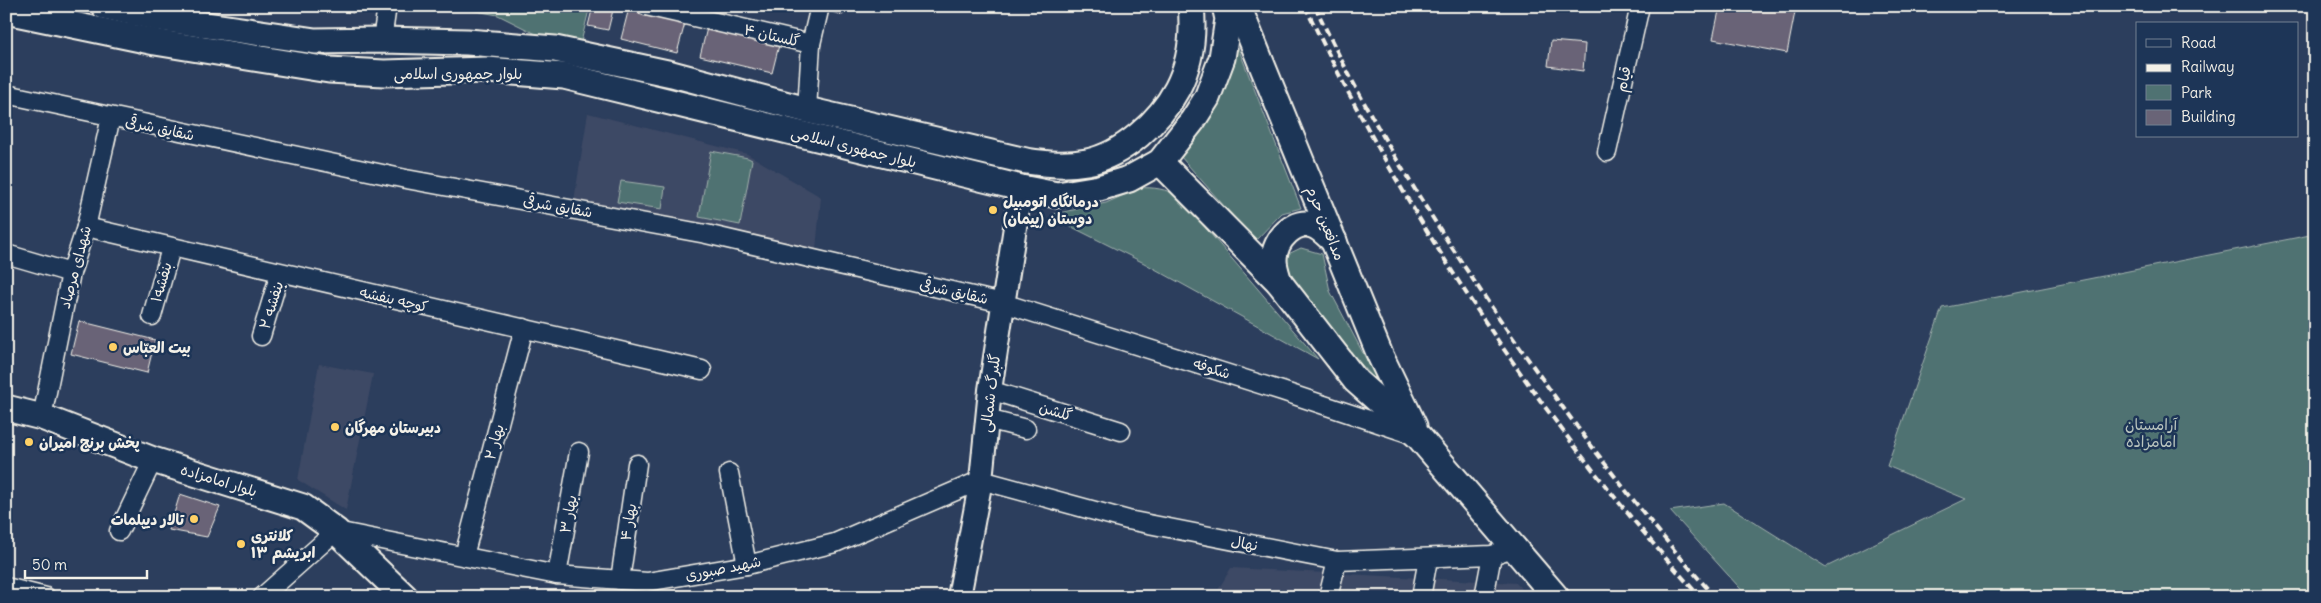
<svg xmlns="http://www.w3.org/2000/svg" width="2321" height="603" font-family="Delius,'Playpen Sans Arabic',sans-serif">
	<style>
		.built { fill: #3e4965 }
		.green { fill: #4f7272; stroke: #a2b2ad }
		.building { fill: #696477; stroke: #f4f1e8 }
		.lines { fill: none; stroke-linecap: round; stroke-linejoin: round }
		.minor-casing { stroke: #f4f1e8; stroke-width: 21 }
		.tertiary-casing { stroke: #f4f1e8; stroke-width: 26 }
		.secondary-casing { stroke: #f4f1e8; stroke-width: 29 }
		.minor { stroke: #1d3557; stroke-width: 18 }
		.tertiary { stroke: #1d3557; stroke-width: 22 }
		.secondary { stroke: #1d3557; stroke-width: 25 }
		.rail { stroke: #f4f1e8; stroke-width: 4; stroke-dasharray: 8 4; stroke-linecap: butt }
		.poi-dot { fill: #ffd166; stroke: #1d3557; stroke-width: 2 }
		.labels { text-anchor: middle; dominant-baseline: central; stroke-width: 5; stroke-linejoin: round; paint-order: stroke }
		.street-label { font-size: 15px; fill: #f4f1e8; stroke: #1d3557 }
		.poi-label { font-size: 15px; font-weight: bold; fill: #f4f1e8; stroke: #1d3557; text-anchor: start }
		.park-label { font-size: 15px; fill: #bac5bf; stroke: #1d3557 }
	</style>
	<rect width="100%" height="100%" fill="#2c3e5d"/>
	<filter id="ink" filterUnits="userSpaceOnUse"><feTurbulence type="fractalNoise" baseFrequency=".02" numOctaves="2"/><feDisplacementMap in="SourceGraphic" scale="10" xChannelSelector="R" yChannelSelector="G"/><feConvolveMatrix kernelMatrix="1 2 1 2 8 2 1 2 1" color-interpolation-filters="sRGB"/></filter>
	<g filter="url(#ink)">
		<!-- built -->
		<g class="built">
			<polygon points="588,113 747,154 821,197 816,249 574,201"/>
			<polygon points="319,364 373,374 346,510 298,480"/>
			<polygon points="1231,568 1516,583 1529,597 1214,597"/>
		</g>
		<!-- green -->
		<g class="green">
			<polygon points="448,6 590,6 581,42 544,38 498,15"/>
			<polygon points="1235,40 1301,208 1282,213 1255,241 1180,156 1221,96"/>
			<polygon points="711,151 748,158 752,160 740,225 699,217"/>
			<polygon points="621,181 665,187 662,209 617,202"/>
			<path d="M1140,188C1153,187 1167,189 1178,196L1318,359L1144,263L1066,224L1054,214L1106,203Z"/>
			<polygon points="2315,234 2315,597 1748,597 1670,511 1724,503 1826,567 1966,499 1887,466 1942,308"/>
			<polygon points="1301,248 1322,254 1330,291 1380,385 1315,313 1291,281 1284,256"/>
		</g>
		<!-- building -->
		<g class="building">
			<polygon points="323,6 355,6 353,13"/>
			<polygon points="593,6 614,6 608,30 588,26"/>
			<polygon points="824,6 845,6 843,15 823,10"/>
			<polygon points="1720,6 1766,6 1795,12 1787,53 1713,39"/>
			<polygon points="629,8 685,23 677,53 621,39"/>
			<polygon points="707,28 779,45 772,73 700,56"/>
			<polygon points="1551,41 1585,44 1583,71 1548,66"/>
			<polygon points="79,321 155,340 147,373 71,354"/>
			<polygon points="180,494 220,507 207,537 169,530"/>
		</g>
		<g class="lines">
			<!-- minor casing -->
			<g class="minor-casing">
				<g id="minor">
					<polyline points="646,6 811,44"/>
					<polyline points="382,40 387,6"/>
					<polyline points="6,94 406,179 706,234 1003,303 1282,391 1411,434"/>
					<polyline points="807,110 811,44 820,6"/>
					<polyline points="1607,152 1640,6"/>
					<polyline points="86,227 702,370"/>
					<polyline points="6,254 71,273"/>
					<polyline points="152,316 171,248"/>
					<polyline points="261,336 280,273"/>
					<polyline points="990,390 1121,431"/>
					<polyline points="42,417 71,273 86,227 111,117"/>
					<polyline points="987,419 1026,429"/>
					<polyline points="729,473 747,565"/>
					<polyline points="119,531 153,460"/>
					<polyline points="464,556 524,328"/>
					<polyline points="557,575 579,452"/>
					<polyline points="620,580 637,464"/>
					<polyline points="6,587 46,597"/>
					<polyline points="262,597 336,531 557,575 647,582 747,565 835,543 981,480 1128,520 1337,561 1492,555 1513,548"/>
					<polyline points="1328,597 1337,561"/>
					<polyline points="1421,597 1428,559"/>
					<polyline points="1484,597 1492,555"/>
				</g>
			</g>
			<!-- tertiary casing -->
			<g class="tertiary-casing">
				<polyline id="tertiary" points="959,597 981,480 990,390 1021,188"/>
			</g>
			<!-- secondary casing -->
			<g class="secondary-casing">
				<g id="secondary">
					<path d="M104,6L159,18L315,41L382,40L467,42L555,49L672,74L807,110L1026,161C1047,164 1065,166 1087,162C1123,155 1160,121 1177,89C1190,64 1194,34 1191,6"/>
					<polyline points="1238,6 1380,355 1414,426"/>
					<polyline points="6,11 155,42 329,70 384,73 487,70 564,76 1021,188 1057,195 1099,188 1129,179 1160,162 1193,120 1207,98 1222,58 1228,19 1225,6"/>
					<polyline points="1160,162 1279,282 1356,381 1419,437 1556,597"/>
					<path d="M1279,282C1277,275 1274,267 1274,260C1274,240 1295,217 1315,226C1322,229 1328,236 1334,241"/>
					<polyline points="6,408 42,417 153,460 303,507 336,531 405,597"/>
				</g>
			</g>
			<!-- minor -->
			<use href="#minor" class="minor"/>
			<!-- tertiary -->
			<use href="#tertiary" class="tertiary"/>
			<!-- secondary -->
			<use href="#secondary" class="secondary"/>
			<!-- rail -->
			<g class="rail">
				<path d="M1305,6C1407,220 1541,421 1700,597"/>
				<path d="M1315,6C1368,120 1435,225 1506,328C1572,422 1638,511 1715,597"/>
			</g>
		</g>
	</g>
	<!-- markers -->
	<g class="poi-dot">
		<circle cx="993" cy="210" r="5"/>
		<circle cx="113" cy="347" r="5"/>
		<circle cx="335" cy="427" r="5"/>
		<circle cx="29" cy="442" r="5"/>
		<circle cx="194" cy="519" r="5"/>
		<circle cx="241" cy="544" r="5"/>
	</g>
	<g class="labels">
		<!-- street labels -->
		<g class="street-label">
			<text transform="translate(772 35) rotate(13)">گلستان ۴</text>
			<text x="458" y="73">بلوار جمهوری اسلامی</text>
			<text transform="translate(1623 79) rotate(-77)">قیام</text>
			<text transform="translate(160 128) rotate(12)">شقایق شرقی</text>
			<text transform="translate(854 147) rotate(14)">بلوار جمهوری اسلامی</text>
			<text transform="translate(558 206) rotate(10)">شقایق شرقی</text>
			<text transform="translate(1326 223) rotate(68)">مدافعین حرم</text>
			<text transform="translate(75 267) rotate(-75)">شهدای مرصاد</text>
			<text transform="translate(161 282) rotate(-74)">بنفشه۱</text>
			<text transform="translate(954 291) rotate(13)">شقایق شرقی</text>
			<text transform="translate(394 299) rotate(13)">کوچه بنفشه</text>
			<text transform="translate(271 305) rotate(-73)">بنفشه ۲</text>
			<text transform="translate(1212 368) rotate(18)">شکوفه</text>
			<text transform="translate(990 393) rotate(-83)">گلبرگ شمالی</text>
			<text transform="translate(1056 411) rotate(17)">گلشن</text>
			<text transform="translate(494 442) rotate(-75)">بهار ۲</text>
			<text transform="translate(219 480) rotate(17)">بلوار امامزاده</text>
			<text transform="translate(568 514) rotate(-80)">بهار ۳</text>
			<text transform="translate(628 522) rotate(-81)">بهار ۴</text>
			<text transform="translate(1245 543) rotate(11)">نهال</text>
			<text transform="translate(723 568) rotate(-11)">شهید صبوری</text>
		</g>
		<!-- poi labels -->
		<g class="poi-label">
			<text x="1003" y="201">درمانگاه اتومبیل<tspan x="1003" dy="17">دوستان (پیمان)</tspan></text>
			<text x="123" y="347">بیت العبّاس</text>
			<text x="345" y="427">دبیرستان مهرگان</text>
			<text x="39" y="442">پخش برنج امیران</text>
			<text x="184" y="519" text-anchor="end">تالار دیپلمات</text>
			<text x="251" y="535">کلانتری<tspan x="251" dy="17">۱۳ ابریشم</tspan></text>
		</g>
		<!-- park labels -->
		<g class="park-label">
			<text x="2151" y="424">آرامستان<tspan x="2151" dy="17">امامزاده</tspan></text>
		</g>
	</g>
	<!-- margin -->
	<rect width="2321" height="603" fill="none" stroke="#1d3557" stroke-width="25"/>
	<rect x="12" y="12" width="2296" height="578" fill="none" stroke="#f4f1e8" stroke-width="2" filter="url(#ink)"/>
	<!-- legend -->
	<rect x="2136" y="22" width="162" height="115" fill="#1d3557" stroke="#738091"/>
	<rect x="2146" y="39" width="25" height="8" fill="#1d3557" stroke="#738091"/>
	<text x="2181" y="48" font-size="15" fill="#f4f1e8">Road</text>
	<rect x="2146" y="64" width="25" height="8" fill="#f4f1e8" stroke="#738091"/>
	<text x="2181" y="72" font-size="15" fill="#f4f1e8">Railway</text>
	<rect x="2146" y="85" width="25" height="15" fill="#4f7272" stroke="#738091"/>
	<text x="2181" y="98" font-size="15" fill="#f4f1e8">Park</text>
	<rect x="2146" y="110" width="25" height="15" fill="#696477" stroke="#738091"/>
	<text x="2181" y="122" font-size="15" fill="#f4f1e8">Building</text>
	<!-- scale -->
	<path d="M25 570v8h122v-8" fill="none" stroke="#f4f1e8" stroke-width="2.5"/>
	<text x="32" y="570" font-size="15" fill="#f4f1e8" stroke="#1d3557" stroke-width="4" paint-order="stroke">50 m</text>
</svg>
